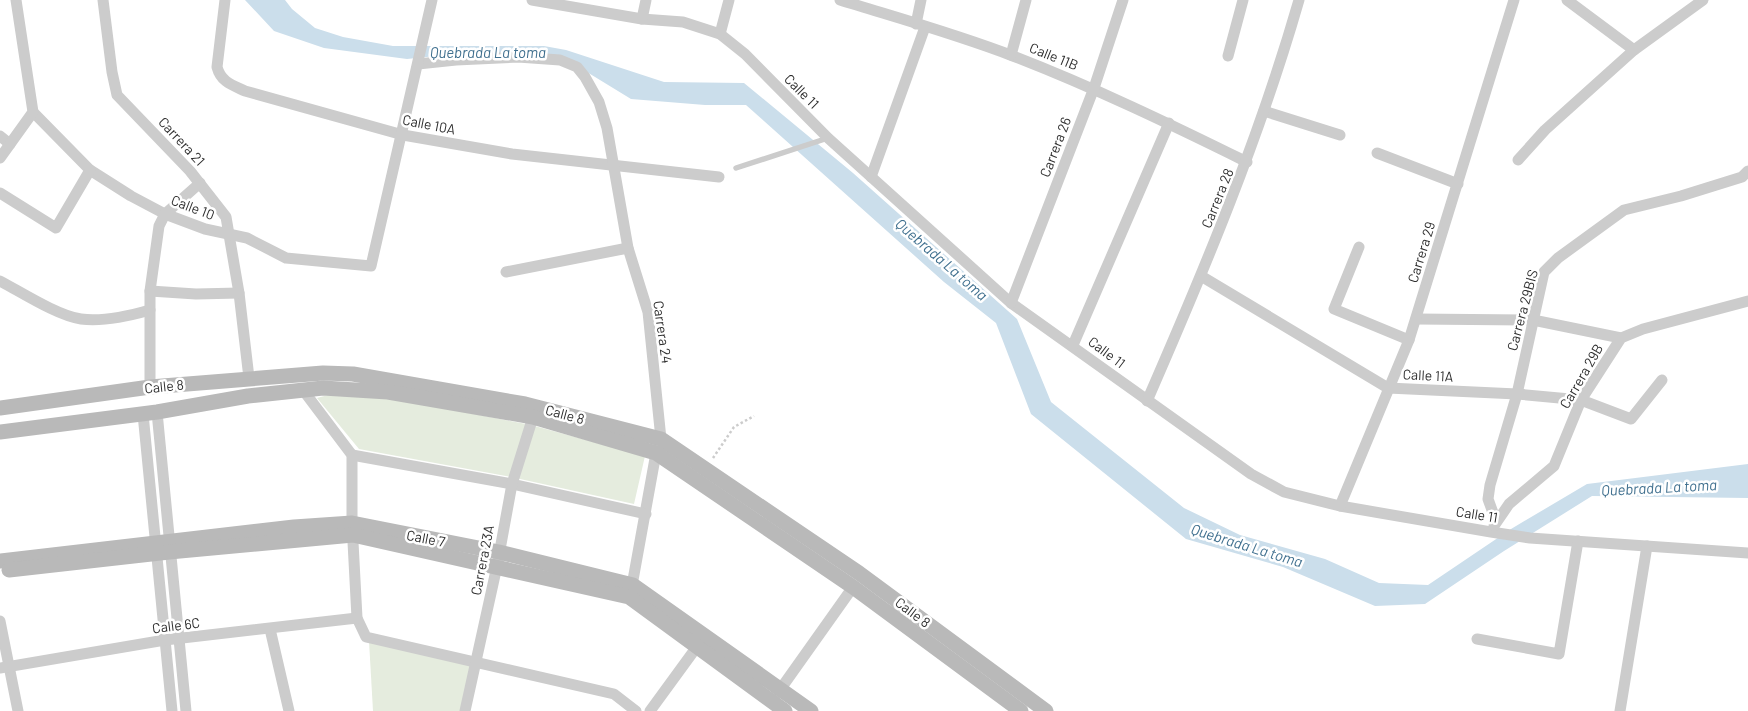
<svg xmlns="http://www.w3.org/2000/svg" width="1748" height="711" font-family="Barlow,sans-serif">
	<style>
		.green { fill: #e5ecde }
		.water { fill: #cbdeeb }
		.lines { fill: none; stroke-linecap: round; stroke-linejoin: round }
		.path { stroke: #ccc; stroke-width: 2.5; stroke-dasharray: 2.5 2.5; stroke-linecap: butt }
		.service { stroke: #ccc; stroke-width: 5.5 }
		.minor { stroke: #ccc; stroke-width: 11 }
		.secondary { stroke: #b9b9b9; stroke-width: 15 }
		.labels { text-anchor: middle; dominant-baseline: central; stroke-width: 5; stroke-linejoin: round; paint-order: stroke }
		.street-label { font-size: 14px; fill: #2f2f2f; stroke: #fff }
		.water-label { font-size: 15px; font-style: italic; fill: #40708f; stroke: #fff }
	</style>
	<rect width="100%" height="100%" fill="#fff"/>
	<!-- green -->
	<g class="green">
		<polygon points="328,395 388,397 531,425 645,456 634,504 511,477 359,449 317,398"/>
		<polygon points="369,641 473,664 462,711 373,711"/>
	</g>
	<!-- water -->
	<polygon class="water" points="245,0 285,0 292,9 315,28 343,37 393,46 544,46 566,50 664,82 744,83 853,173 1017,319 1051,402 1184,508 1240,535 1325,559 1379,583 1428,585 1511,529 1587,484 1748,464 1748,498 1592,496 1504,551 1425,604 1375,606 1283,567 1186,539 1031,414 996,323 944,282 746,105 705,105 631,99 564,58 436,56 407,59 324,48 274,31"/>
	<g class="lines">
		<!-- path -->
		<polyline class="path" points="713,458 734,427 754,416"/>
		<!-- service -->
		<polyline class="service" points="736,168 828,138"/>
		<!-- minor -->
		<g class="minor">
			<polyline points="103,0 112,72 117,95 190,171 226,217 239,293 249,378"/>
			<path d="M225,0L217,67C221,82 232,85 245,91L403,135L512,154L719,177"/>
			<polyline points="532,0 642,19 683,22 720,34 745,54 828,138 1011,303 1251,474 1284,492 1340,506 1491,532 1530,538 1748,553"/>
			<path d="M840,0C898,18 956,34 1013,56C1093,87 1170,124 1247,162"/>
			<polyline points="1567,0 1634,50"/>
			<polyline points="642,19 646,0"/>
			<polyline points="916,24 921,0"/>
			<polyline points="720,34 729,0"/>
			<polyline points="1011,55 1026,0"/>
			<polyline points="1228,56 1243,0"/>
			<polyline points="418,64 456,60 518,57 560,60 577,67 585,77 599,102 607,128 628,248 648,312 661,439 656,453 631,591"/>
			<polyline points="1264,111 1340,135"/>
			<polyline points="33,112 90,170 131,196 165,214 205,229 247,238 286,258 371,266 432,0"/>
			<polyline points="0,136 10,144"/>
			<polyline points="1377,153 1458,184"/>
			<polyline points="0,158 33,112 16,0"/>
			<polyline points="1518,160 1545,130 1634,50 1703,0"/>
			<polyline points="871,177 925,27"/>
			<polyline points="0,193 56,228 90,170"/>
			<polyline points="1359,247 1334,309 1409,340"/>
			<polyline points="506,272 628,248"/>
			<polyline points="1201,276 1388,388 1517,394 1581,400 1631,419 1662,380"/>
			<path d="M0,281C21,292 58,316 81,319C103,322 129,316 150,310"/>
			<polyline points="150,291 196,294 239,293"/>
			<polyline points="1011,303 1094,88 1123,0"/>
			<polyline points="1416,319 1533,320 1621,338"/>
			<polyline points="1073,345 1169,123"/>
			<polyline points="150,387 150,291 159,226 165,214 200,183"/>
			<polyline points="303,390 352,455 352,523 357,618 366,637 614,694 636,711"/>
			<path d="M1147,401C1205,268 1259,139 1299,0"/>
			<polyline points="157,412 186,711"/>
			<polyline points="143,414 172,711"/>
			<polyline points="352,455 512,484 646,514"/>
			<polyline points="1340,506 1409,340 1514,0"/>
			<polyline points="1496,521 1488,499 1490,485 1517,394 1544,272 1558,258 1624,210 1681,196 1742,177 1748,171"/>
			<polyline points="1494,526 1509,504 1554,466 1581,400 1621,338 1643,329 1748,301"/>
			<polyline points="0,621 18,711"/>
			<polyline points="270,629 289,711"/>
			<polyline points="1477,639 1559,654 1578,541"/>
			<polyline points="0,668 165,640 357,618"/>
			<polyline points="777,694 853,587"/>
			<polyline points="465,711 497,566 512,484 533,417"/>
			<polyline points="650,711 696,648"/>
			<polyline points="1620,711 1647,546"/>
		</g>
		<!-- secondary -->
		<g class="secondary">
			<polyline points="0,408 150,387 323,373 353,374 525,404 661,439 859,573 1046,711"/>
			<polyline points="0,432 157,412 248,396 323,388 388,392 533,417 656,453 853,587 1021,711"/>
			<polyline points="0,561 294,527 352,523 499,552 633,585 811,711"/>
			<polyline points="9,570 169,552 353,535 629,597 785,711"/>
		</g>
	</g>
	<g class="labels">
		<!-- street labels -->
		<g class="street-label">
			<text transform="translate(1054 56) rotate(22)">Calle 11B</text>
			<text transform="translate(802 91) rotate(45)">Calle 11</text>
			<text transform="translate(429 124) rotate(11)">Calle 10A</text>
			<text transform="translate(182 141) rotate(47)">Carrera 21</text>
			<text transform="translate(1055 147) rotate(-69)">Carrera 26</text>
			<text transform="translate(1217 198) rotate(-68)">Carrera 28</text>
			<text transform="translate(193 207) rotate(21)">Calle 10</text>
			<text transform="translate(1421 252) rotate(-73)">Carrera 29</text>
			<text transform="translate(1522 310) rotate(-75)">Carrera 29BIS</text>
			<text transform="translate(663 332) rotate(82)">Carrera 24</text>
			<text transform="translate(1107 352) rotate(37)">Calle 11</text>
			<text transform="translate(1428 375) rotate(3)">Calle 11A</text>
			<text transform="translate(1581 376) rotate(-60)">Carrera 29B</text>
			<text transform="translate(164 386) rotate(-6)">Calle 8</text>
			<text transform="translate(565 414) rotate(15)">Calle 8</text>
			<text transform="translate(1477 514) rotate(9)">Calle 11</text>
			<text transform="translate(426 538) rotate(11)">Calle 7</text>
			<text transform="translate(482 560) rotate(-79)">Carrera 23A</text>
			<text transform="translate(913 612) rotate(37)">Calle 8</text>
			<text transform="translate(176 625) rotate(-7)">Calle 6C</text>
		</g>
		<!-- water labels -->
		<g class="water-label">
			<text x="488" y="52">Quebrada La toma</text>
			<text transform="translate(942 259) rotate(41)">Quebrada La toma</text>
			<text transform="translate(1659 487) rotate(-3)">Quebrada La toma</text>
			<text transform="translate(1247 545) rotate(17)">Quebrada La toma</text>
		</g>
	</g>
</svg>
